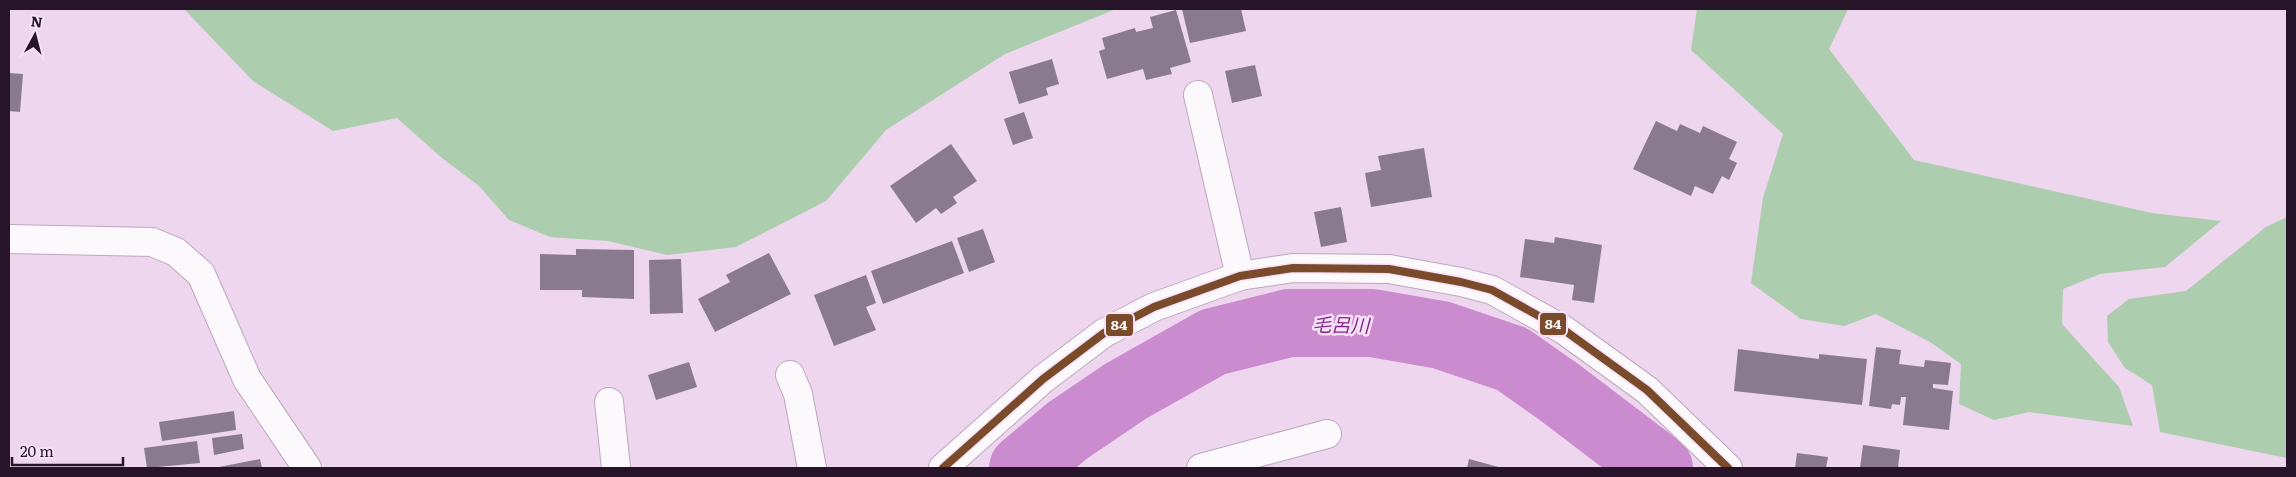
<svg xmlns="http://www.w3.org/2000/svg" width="2296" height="477" font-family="Literata,'Noto Sans JP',serif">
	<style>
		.green { fill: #accdae }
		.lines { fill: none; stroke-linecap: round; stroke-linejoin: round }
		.river { stroke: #ca8cce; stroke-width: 68 }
		.building { fill: #897a8f }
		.minor-casing { stroke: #bca8bc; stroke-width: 30 }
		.minor { stroke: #fcf9fc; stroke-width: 28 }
		.bus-1-casing { stroke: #f7e1f8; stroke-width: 11 }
		.bus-1 { stroke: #7a4b2a; stroke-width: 8 }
		.labels { text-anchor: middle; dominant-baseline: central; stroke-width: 5; stroke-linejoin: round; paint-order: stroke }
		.water-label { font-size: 19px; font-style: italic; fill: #85268c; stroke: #f7e1f8 }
		.line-badge { stroke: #f7e1f8; stroke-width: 2 }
		.badge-label { font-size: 14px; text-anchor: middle; font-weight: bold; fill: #fff }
	</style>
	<rect width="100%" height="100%" fill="#edd6ee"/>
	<!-- green -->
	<g class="green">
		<polygon points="184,9 1116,9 1005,54 886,130 826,201 736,247 667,255 608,241 550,237 509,220 479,186 442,158 397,118 333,131 253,81"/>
		<polygon points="1697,9 1848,9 1829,49 1914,160 2152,213 2221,221 2165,267 2100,274 2063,289 2062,324 2119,387 2133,426 2029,412 1994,420 1959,404 1961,364 1930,342 1876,314 1844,326 1801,319 1751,283 1763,198 1783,134 1691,50"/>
		<polygon points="2287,217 2287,458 2160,432 2152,385 2125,368 2108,342 2107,316 2129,299 2186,291 2266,227"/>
	</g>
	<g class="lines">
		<!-- river -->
		<polyline class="river" points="1023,468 1067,431 1126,391 1213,342 1289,323 1372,323 1441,335 1512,359 1559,392 1659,468"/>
	</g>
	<!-- building -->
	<g class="building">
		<polygon points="1182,9 1241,9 1246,31 1190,43"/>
		<polygon points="1176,10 1191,62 1170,68 1172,74 1146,80 1143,69 1107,79 1099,51 1105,49 1102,38 1135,28 1136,32 1153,28 1150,17"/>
		<polygon points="1052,59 1059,84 1046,88 1048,95 1019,104 1009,72"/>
		<polygon points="1255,65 1262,96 1232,103 1225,71"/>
		<polygon points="9,73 23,74 20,112 9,111"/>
		<polygon points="1024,112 1033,138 1013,145 1004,119"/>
		<polygon points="1656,121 1677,131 1680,124 1700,133 1703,126 1737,142 1729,159 1737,163 1729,180 1722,176 1713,194 1695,186 1691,196 1633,169"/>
		<polygon points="951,144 977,181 953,197 957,203 941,214 936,208 916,223 890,186"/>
		<polygon points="1424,148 1432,197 1371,207 1365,173 1381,170 1378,156"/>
		<polygon points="1341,207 1347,242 1321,247 1314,212"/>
		<polygon points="983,229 995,262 969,272 957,238"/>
		<polygon points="1555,237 1602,245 1594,303 1572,300 1574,285 1520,277 1525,239 1554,243"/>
		<polygon points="952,241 964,273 883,304 871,271"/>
		<polygon points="576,249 634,250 634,299 582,297 582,290 540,290 540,254 576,255"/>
		<polygon points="769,253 791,294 715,332 698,299 730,282 726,275"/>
		<polygon points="681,259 683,313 650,314 649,260"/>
		<polygon points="866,275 876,303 866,307 876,330 834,346 814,295"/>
		<polygon points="1876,347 1901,350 1899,364 1924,367 1925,360 1951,363 1948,385 1933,384 1933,388 1953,391 1949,430 1903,425 1906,397 1901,397 1900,405 1892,404 1891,409 1869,406"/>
		<polygon points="1738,349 1819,359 1819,354 1867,359 1862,405 1734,391"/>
		<polygon points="689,362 697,387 656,400 648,375"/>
		<polygon points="234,411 236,430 162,441 159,422"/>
		<polygon points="242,434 244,449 214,455 212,438"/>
		<polygon points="197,441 200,463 147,468 144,448"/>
		<polygon points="1863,445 1900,450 1898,468 1860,468"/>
		<polygon points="1797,453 1828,457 1826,468 1795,468"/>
		<polygon points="260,459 262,468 219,468 219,467"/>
		<polygon points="1469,459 1502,468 1467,468"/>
	</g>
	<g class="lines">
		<!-- minor casing -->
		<g class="minor-casing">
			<g id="minor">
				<polyline points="1198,95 1240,276"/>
				<polyline points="9,239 152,242 176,252 201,274 247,379 307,468"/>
				<polyline points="790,375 798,394 812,468"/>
				<polyline points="609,402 616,468"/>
				<polyline points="943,468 1043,379 1104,333 1154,307 1240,276 1293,268 1389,269 1461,282 1492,290 1564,330 1647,390 1728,468"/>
				<polyline points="1201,468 1327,434"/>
			</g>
		</g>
		<!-- minor -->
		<use href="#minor" class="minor"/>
		<!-- bus-1 casing -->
		<g class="bus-1-casing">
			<polyline id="bus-1" points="943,468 1043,379 1104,333 1154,307 1240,276 1293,268 1389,269 1461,282 1492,290 1564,330 1647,390 1728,468"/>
		</g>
		<!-- bus-1 -->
		<use href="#bus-1" class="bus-1"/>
	</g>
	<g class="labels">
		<!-- water labels -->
		<g class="water-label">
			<text transform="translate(1341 324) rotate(1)">毛呂川</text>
		</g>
	</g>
	<g class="line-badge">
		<rect x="1539" y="312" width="28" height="24" rx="5" fill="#7a4b2a"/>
		<rect x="1105" y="313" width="29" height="24" rx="5" fill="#7a4b2a"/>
	</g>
	<g class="badge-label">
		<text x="1553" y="329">84</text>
		<text x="1119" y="330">84</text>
	</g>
	<!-- border -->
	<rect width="2296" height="477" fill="none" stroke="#281429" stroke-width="20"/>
	<!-- north arrow -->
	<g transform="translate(35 35) rotate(7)" stroke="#f7e1f8" stroke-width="4" paint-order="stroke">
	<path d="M0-4L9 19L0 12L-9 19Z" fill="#281429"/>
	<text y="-8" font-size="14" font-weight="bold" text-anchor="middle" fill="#281429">N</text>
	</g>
	<!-- scale -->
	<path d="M12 457v8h111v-8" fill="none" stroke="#281429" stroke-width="2.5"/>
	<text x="20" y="457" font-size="15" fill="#281429" stroke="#f7e1f8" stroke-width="4" paint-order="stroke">20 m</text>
</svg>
